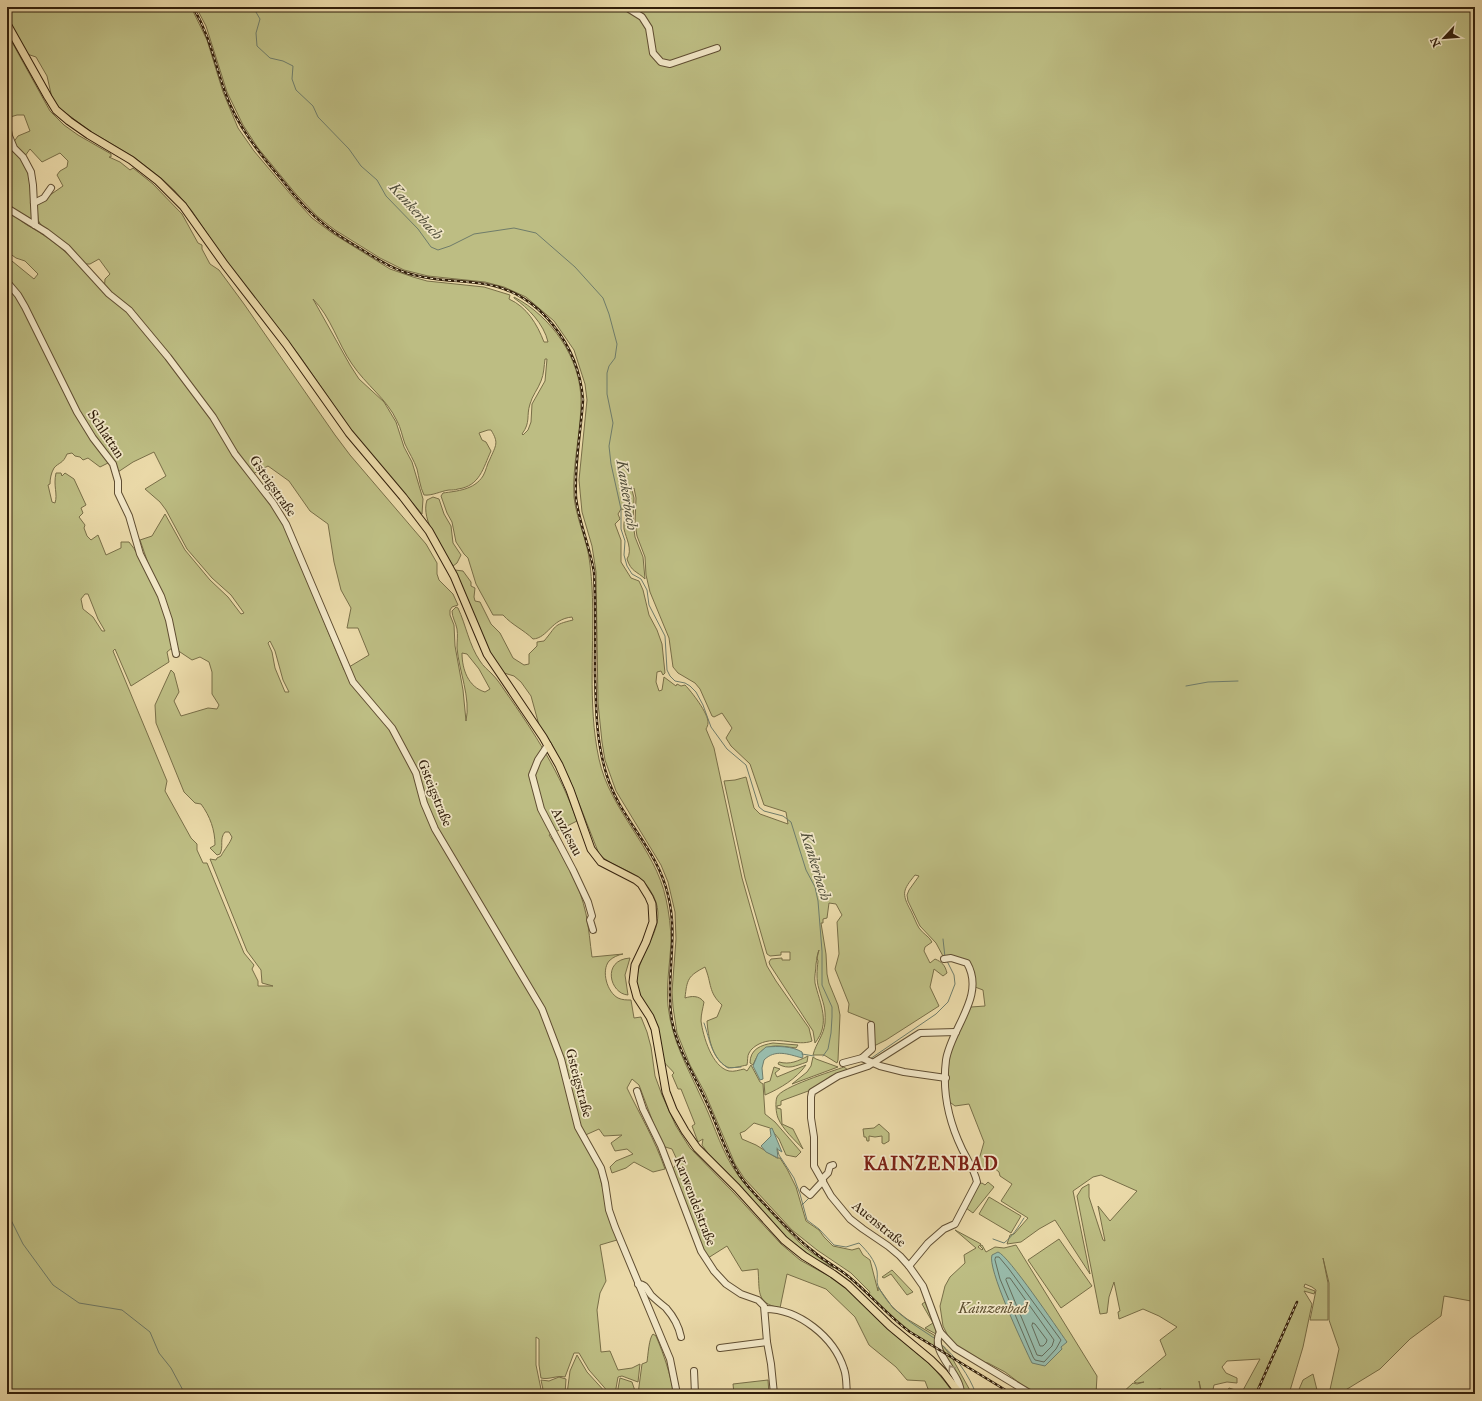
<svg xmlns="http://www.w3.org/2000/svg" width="1482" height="1401" font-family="'IM FELL Great Primer',serif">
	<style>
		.green { fill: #bdbd83; stroke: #786e47; fill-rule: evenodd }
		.water { fill: #98baa9; stroke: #6f7c6a }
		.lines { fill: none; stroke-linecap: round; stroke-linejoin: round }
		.shore { stroke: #656c5a; stroke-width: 1 }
		.stream { stroke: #6f7c6a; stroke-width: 1 }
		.minor-casing { stroke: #604e32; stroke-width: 8 }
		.major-casing { stroke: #321f0b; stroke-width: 9 }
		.minor { stroke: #f1e6c6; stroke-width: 6 }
		.major { stroke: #ead9a8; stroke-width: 7 }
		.rail-casing { stroke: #321f0b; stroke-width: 2.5 }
		.rail { stroke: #f1e6c6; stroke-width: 1; stroke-dasharray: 3; stroke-linecap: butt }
		.oneway { stroke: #9b8c72 }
		.labels { text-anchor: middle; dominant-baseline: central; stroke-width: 3.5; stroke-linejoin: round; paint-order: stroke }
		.street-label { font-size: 14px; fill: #321f0b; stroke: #f1e6c6 }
		.park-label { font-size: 14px; font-style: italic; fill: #5c4e2f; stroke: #f1e6c6 }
		.water-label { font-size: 15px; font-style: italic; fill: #514e3a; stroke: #f1e6c6 }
		.district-label { font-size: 18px; font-weight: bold; letter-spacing: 1px; fill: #7a1f14; stroke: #f1e6c6 }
	</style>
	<rect width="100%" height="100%" fill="#ead9a8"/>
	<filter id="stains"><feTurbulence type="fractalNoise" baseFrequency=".005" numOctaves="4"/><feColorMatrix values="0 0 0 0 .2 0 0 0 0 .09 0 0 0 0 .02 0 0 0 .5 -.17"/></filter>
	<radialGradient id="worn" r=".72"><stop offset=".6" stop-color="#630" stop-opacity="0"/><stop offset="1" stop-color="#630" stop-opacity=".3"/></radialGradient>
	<!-- green -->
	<g class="green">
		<path d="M7,7H191L207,40L223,92L238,128L254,151L292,196L312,218L332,233L390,269L413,277L427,281L484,287L510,295L509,299C527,307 537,324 544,342H548C544,324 528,308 514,298V297C551,316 581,358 581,401C581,433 572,465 574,497C576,514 582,529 586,544C590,558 591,573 592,587C595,643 587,704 599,759C610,811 655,847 666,899C669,913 671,928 671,942C670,963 666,985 668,1006C672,1041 687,1066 701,1097C712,1119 719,1144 732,1166C741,1181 754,1194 766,1207C778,1220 790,1234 803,1246C813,1254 824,1261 834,1268L815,1259L787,1238L710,1156L702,1145L703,1139L698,1142L692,1126L695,1124L681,1089H678L672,1075L674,1073C671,1069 666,1065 664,1062C661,1055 661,1038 658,1029C652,1011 634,996 637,976C642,945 672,923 650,890C638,870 614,869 599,854L569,778L551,743L539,725L531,696L521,682L514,676L504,673L489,651L455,570L463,571L471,582V586L475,588L474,597L475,601L480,602L491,624L500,633L513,658L524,665L529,664V654L537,646V642L544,641C557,626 552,625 573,620L572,617C551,619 548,638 533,639C524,630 512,625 503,615H493L476,584L468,558L464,554L456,542L452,522L447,513L441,496L443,493C457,491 474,490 483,476C486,471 487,464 490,459C496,445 499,443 491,430H488L479,433L482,440L486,442L491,451C483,468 480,486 458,489C455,490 452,490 449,490C441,491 432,496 424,495C420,487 419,477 417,469C414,460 409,453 405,444C402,436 401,428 397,421C387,399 366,385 352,364C338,344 331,317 313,299L350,365L359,379L384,402L396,422L404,447L412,462L423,499L422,514L351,430L299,355L227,263L192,211L175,191L161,178L134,157L90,131L59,108L52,98L47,76L36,57L27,54L7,17ZM545,359H547L545,381L532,404L531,422L528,430L523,435L522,434C531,422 526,416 530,404C532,396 538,389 541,381C544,374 544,366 545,359Z"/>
		<path d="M196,7H1475V1296L1471,1301L1444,1296L1441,1316L1410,1339L1380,1369L1339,1394H1329L1339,1349L1329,1320V1283L1323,1258L1328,1283V1320H1310L1316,1290L1312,1287L1305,1284L1304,1287L1315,1291L1314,1294L1304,1291L1312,1304L1303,1347L1289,1394H1225L1229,1388L1242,1392L1260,1359L1227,1361L1222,1367L1226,1373L1237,1378V1383L1227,1382L1214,1385L1212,1394H1202L1199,1381L1201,1394H1147L1152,1391L1161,1389L1152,1390L1145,1394H1121L1133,1383L1137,1384L1144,1382L1137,1383L1134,1382L1166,1355L1160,1340L1177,1327L1159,1316L1143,1309L1119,1319L1118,1312L1120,1311L1114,1282L1109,1297L1107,1313L1100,1314L1077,1196L1082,1188L1089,1184V1197L1103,1240L1105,1241L1098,1206L1110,1221L1137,1191L1101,1175L1093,1177L1073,1191L1090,1274L1055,1220L1039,1229L1021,1242L1007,1244L1010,1235L1014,1234L1028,1218L1001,1201L1012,1184L1000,1176L999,1172L993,1167L983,1168L975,1166L980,1156L984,1142L969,1104L955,1106L947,1100L949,1055L960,1029L971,1007L985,1006L983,990L975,987L968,963L944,958L936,943L920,926L908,901L907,895L909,890L919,876L915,875C903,890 901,893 911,911C914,917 916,923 919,928C923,934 929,936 932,942L925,947L924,951L930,963L935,959C942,962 945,965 947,973L943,976L934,969L930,987L939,1006L886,1040L874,1046L873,1022L848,1012L849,1004L835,969L839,954L837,922L842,915L836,904L829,903L827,918L823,919V923H821L826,954L827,974L829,983L838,1005L840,1015L838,1060L837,1063L824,1055H813C816,1043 824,1035 825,1023C826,1007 823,1003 819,989C816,980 817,970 818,961L817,958L819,950C817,954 817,959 816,964C816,971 814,976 815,983C820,1004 831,1023 815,1043L813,1031L770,965L769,962L771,959L782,958V960H790V952H781V955L770,956L767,954L745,878L724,781L735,780L746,777L754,808L760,814L788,824L786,812L764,805L750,764L731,746L726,738L732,728L722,713L714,717L712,716L700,689L695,683L678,673L673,667L669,638L650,592L646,575L645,557L637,536L635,523L636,498L634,488L632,490L634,498L633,523L635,537L643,557L645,579C637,571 631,572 627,559C633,550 626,538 624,529C623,522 626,516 626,510L621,509L618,514L620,519L615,524L621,540V562L631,578L639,581L643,590L649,615L657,630L662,644L665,673L663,675L661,671L657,672L656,682L659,691L662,690L664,677L676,686L677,684L681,686L685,685C691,691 709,714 708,723C708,725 707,727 706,729L714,748L742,878L767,966L776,981L809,1028L812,1041C798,1047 777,1035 759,1044C755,1046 751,1049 749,1053C747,1056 748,1061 747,1065C741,1066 733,1069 727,1067C712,1059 708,1036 707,1021L717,1017L722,1005C708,992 712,984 705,967C688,976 687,979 685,998C691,996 699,995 704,1002C703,1008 701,1014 701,1021C703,1036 712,1067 729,1071C734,1072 739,1070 744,1069L747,1071L751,1065L760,1082L763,1084L765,1114L775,1122L801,1152L796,1157L786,1155L779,1139L770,1128L754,1123L745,1131L740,1133L742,1139L756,1145L777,1158H780L787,1169L796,1187L806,1221L819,1230L824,1237L833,1246L852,1250L859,1248L863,1255L870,1260L878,1291V1287L893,1308L907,1319L934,1335L935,1336L934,1346C909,1335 888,1313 869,1294L870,1292L851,1273L817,1250L792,1230L744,1178L735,1164L705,1093L690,1065L677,1033L673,1007L672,992L676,939L675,912L668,882L661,865L616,791L605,760L602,742L598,703L596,572L592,546L582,512L579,480L587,400L585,384L574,350L554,321L526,297L504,287L485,282L428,276L404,270L380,258L335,230L317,216L296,194L258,148L243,125L227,92L206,26Z"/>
		<path d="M7,36L13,44L50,111L64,125L78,135L111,154V157H109L120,162L130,170L133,168L153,184L182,214L198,243L202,245V249L210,264L219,270L244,304L335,435L350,455L426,544L437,563V574L439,580L453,594L458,605L452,607L450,610V615L454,625L455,646L463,690L466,721C471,698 459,671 457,648C457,641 458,635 457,629C456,623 452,617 452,611L456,607L458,608C466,625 469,645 480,661C483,666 488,670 492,674C497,679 501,685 505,691C534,732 561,774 577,821L549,835C566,858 580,886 586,914C589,928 590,943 592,957L623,954C618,955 613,957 609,961C601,971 607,992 618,998C622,1000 627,1000 631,1000L634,1018L641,1017L647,1032L651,1047L655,1076L662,1095L676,1126L690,1148L733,1192L781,1244L800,1260L843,1284L888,1329L932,1366L946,1383L954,1394H930L925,1381L907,1380L896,1367L869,1345L855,1317L826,1289L787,1274L780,1308C755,1303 760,1291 758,1269L742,1271L727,1246L708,1258L697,1239L672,1170L678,1162L672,1149L662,1146L639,1085L632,1079L627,1088C640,1115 655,1140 665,1169L653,1172L634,1162L626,1168L612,1173L610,1167L616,1161L633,1154L627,1149L615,1151L611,1143L622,1135L604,1136L599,1129L581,1137L598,1169L608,1210L617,1240L600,1245L606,1281L600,1293L597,1310L601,1352L610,1351L618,1370L632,1368L640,1364L638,1382L622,1376L618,1377L615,1394H610L589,1370L579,1353H574L565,1377C557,1375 549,1380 541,1378L539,1365V1339L536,1337V1365L542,1394H7V284L17,296L24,308L76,412L91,439L110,462L100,467L88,458L83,460L80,457L75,456L72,453L67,454C63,464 59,462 54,468C51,473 50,479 50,484L48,485L52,502L55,503C58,494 53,486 56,473H61L62,476L65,473L74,479L86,505L81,508L83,513L79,517L85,525L84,528L87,536L91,540L98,535L106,555L121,548V542H129C136,550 140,559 145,568C160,596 166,616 173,647L167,652L169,662L131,686L115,649L113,651L167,781L165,791L191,838L197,844V850L203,863H207L244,953L254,965L252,969L258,981V986H273L262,983L261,970L247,951L210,859L216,860L217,858L221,856C224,850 231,842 232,837L229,832H225C219,839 224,846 220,854L217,855L210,848L215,845C215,830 210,816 201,804L195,803L184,792L156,723L155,705L171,670L174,673L179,692L174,701L181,716L208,708L217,709L219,705L212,694V672L209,662L200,657L192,660L177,650L166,607L148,569L149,566L140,540L152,536L165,514L185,550L210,580L228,597L241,614L244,613L231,595L212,578L187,549L166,510L160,502L145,489L166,476L154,452L133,462L118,472L111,459L94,437L78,411L62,376L20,294L7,280V257L34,279L38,274L25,261L16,258L9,253L11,249L7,245V211C15,214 20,221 27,225C58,242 81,265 104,292L105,279L110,274L99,259L90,264H86L68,247L41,225L38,220L37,204L63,186L57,175L60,171L67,167L68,161L60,153L42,162L30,149L25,156L15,147L13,143L18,136L30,131L24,115H17L7,118ZM170,356L214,416L233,447L230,448C212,417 190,389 169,361ZM268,466L289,481L310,511L328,524L334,562L341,590L351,608L347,628H358L369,655L344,670L284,525L271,505L249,476ZM85,594H88L98,619L105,631H102L93,617L83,609L81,599ZM270,641L275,651L283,680L289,692H285L275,668L272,652L268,643ZM462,653L467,654L479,669L490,689L485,692C468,687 462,669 462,653Z"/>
		<path d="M7,148C33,155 31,196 32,217L29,220L7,206Z"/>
		<path d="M433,497L439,499L444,514L451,526L453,543L461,555L457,563L453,566C443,548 420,521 427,500Z"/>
		<path d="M630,958L625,975L628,995C610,994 601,960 630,958Z"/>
		<path d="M773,1043L798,1045L796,1048C774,1045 762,1042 753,1065L750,1063C750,1049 761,1045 773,1043Z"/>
		<path d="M808,1056L807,1062C795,1066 789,1070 778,1064L779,1062C790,1065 798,1061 808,1056Z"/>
		<polygon points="813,1057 816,1059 838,1067 792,1084 807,1072 811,1066"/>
		<path d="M806,1065C796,1079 781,1088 765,1095L764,1083L770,1081L774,1067L780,1069L775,1073L777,1077Z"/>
		<path d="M844,1067L848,1070L831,1076L811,1090L781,1101V1105L777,1106V1108L781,1109L782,1124L793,1129L803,1149C795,1140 783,1130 778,1118C776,1113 775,1102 777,1097C781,1087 833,1071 844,1067Z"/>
		<polygon points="879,1124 889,1133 889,1141 884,1144 882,1143 882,1136 875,1137 869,1136 869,1141 867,1141 866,1137 864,1137 863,1129 874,1128"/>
		<polygon points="988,1182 994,1187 973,1213 966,1208 979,1184 982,1183 985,1185"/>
		<polygon points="989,1197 1021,1216 1011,1233 979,1214"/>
		<polygon points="955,1230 981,1244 978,1247 982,1250 983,1249 980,1246 982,1245 986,1252 995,1247 1004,1248 1016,1245 1097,1376 1096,1394 1034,1394 1005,1372 988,1363 982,1362 961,1350 949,1338 943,1326 940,1306 945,1286 950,1277 965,1263 964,1255 976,1248"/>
		<polygon points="1059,1239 1092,1286 1061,1308 1028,1260"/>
		<polygon points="892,1270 913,1292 907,1295 891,1274 884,1278 882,1277"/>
		<polygon points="925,1302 936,1330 936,1334 925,1328 933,1323 922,1304"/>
		<path d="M653,1334L656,1336C664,1355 670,1373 674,1394H638L642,1364L647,1362C648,1355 649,1338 653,1334Z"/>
		<polygon points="943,1346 951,1356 972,1394 965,1394 960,1379 940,1347"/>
		<polygon points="577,1355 587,1372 607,1394 567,1394 570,1371"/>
		<polygon points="1313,1374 1318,1394 1297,1394 1303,1380"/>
		<polygon points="559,1377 566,1379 565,1394 544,1394 541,1380 549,1381"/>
		<polygon points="620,1378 632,1382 636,1394 617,1394"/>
		<polygon points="768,1380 769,1394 734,1394 733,1384"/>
	</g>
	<!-- water -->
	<g class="water">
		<path d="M766,1047C778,1046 792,1046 802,1052L803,1056L802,1058C788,1054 775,1049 764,1060L762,1068L763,1079L760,1080L753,1066L758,1054Z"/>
		<polygon points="772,1128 782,1152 777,1149 778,1158 766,1152 761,1146 771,1136 770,1129"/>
		<path d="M998,1252C1008,1255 1057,1328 1067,1342L1061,1347L1062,1349L1045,1366L1032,1363L1030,1359C1022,1342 987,1268 992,1255Z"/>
	</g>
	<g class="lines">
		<!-- shore -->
		<g class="shore">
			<polygon points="996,1257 999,1257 1009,1269 1061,1340 1056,1349 1044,1362 1035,1360 1033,1357 1000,1279 995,1260"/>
			<polygon points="1007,1278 1010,1278 1054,1340 1052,1346 1042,1356 1037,1355 1006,1280"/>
			<polygon points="1033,1323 1035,1324 1047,1340 1046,1343 1043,1346 1040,1346 1032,1326"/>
		</g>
		<!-- stream -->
		<g class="stream">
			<polyline points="253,7 260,19 256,33 257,46 270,58 283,61 293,66 292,79 296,90 313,106 318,117 349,149 361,166 377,180 386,196 418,229 431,247 438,250 450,246 474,234 514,228 536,233 575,267 603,298 609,314 617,344 615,358 609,366 607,373 607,394 613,423 609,446 611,464 621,509 621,529 625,541 624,555 627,566 632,574 641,579 647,590 649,605 665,636 667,670 670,676 675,681 685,683 690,686 696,692 703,705 711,727 727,749 746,765 759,807 764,811 783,816 791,822 806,870 815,887 818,901 822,951 822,985 832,1007 832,1017 831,1033 828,1049 823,1056"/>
			<polyline points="692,7 693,9"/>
			<polyline points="1186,686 1208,682 1238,681"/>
			<polyline points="943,939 945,957"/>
			<path d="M704,1023C710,1040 711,1057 728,1068L741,1067"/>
			<polyline points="802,1054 814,1056"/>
			<polyline points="870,1059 936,1014 948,1002 955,984 954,975 947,961"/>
			<path d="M777,1148L779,1155L794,1178L800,1194L807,1220L819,1229L834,1245L846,1247L859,1243C867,1251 875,1260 877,1271C878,1276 876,1282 878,1286C891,1312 912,1323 934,1338"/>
			<polyline points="802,1205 809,1198"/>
			<polyline points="7,1217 11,1220 23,1244 53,1285 79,1303 122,1310 150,1332 159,1353 171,1368 185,1394"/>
			<path d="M993,1239L1004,1243C1013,1236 1018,1227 1024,1218"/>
			<path d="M941,1344C956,1357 969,1375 976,1394"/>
			<polyline points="988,1394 988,1393"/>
		</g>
		<!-- minor casing -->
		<g class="minor-casing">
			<g id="minor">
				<polyline points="626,7 642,17 649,28 653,53 661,62 670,64 717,48"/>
				<polyline points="7,125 9,136 14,148 23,157 31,172 33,185 35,225"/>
				<polyline points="34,203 44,198 51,188"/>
				<polyline points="7,208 46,232 67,248 109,294 129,310 168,357 213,417 235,454 273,503 286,524 353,682 392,728 416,773 424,803 435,829 542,1009 561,1059 578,1127 601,1168 605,1183 609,1210 615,1227 670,1359 677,1394"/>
				<polyline points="7,282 18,295 25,307 77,412 93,438 113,464 118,481 118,493 129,516 140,554 161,596 169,620 176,654"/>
				<polyline points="548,745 538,760 532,775 541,809 573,870 588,902 592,916 590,920 593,930"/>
				<polyline points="956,1032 920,1033 868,1066 838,1076 812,1092 811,1097 811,1118 814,1137 814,1166 831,1196 850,1219 863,1229 888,1246 900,1256 909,1266 923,1286 940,1332 955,1348 1031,1394"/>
				<polyline points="862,1058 872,1049 871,1025"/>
				<polyline points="843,1063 862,1058 880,1066 904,1072 946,1078"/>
				<polyline points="637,1091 643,1109 661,1146 701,1251 714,1271 726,1284 741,1294 758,1300 764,1306 767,1342 771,1364 774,1394"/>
				<polyline points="822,1179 828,1173 830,1166 833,1165"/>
				<polyline points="804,1190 810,1195 823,1181"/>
				<path d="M909,1266L928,1243L944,1229L955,1224L977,1182C975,1171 967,1159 962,1149C949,1122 942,1091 946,1060C951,1028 986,996 967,963L951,958L944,959"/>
				<path d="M638,1284C646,1284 647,1290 651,1295C656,1300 661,1304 666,1308C673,1316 679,1327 681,1337"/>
				<path d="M765,1309C799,1309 834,1337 844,1369C847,1377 846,1386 847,1394"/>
				<path d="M940,1332C929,1353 961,1372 961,1394"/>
				<polyline points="720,1348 767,1342"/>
				<polyline points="694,1371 695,1394"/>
			</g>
		</g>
		<!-- major casing -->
		<g class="major-casing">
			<polyline id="major" points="7,24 48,97 56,110 69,121 89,135 131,160 158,181 183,206 225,265 286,344 349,433 403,497 429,531 454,576 487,654 543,737 559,765 570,790 591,849 601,862 636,880 641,884 649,897 652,904 653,922 646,942 635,965 633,982 637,997 650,1017 655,1029 666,1092 673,1110 685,1131 697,1148 737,1188 784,1240 804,1256 833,1274 848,1285 890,1326 931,1360 944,1373 960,1394"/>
		</g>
		<!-- minor -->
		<use href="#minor" class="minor"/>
		<!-- major -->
		<use href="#major" class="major"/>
		<!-- rail casing -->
		<g class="rail-casing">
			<g id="rail">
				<path d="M193,7C210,36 214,61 225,92C237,126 259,153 282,180C295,197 309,213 326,226C337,235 349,242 361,249C375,258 389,267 404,272C430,281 458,280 485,284C540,293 579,346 583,400C581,432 574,465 576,498C579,523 590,547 594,572C596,606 595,639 595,673C596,708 596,742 607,776C621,820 657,848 668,895C679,937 665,979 672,1021C678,1051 694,1074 706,1101C718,1126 725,1153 740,1176C748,1188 759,1198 769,1209C783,1224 797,1239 813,1251C824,1261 837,1267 848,1276C870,1294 887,1315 910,1332L1012,1394"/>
				<polyline points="1256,1394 1297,1302"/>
			</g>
		</g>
		<!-- rail -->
		<use href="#rail" class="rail"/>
	</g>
	<!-- one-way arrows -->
	<defs><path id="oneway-chevron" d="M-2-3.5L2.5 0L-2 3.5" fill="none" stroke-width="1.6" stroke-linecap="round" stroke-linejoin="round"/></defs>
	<use class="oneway" href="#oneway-chevron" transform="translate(951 1368) rotate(-122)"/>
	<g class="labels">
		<!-- street labels -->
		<g class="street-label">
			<text transform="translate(106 434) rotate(56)">Schlattan</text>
			<text transform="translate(273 486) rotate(55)">Gsteigstraße</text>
			<text transform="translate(435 793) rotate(68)">Gsteigstraße</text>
			<text transform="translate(567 832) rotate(63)">Anzlesau</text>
			<text transform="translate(579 1083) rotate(75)">Gsteigstraße</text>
			<text transform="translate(695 1201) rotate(69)">Karwendelstraße</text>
			<text transform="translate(879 1224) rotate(39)">Auenstraße</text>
		</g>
		<!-- park labels -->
		<g class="park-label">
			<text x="993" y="1308">Kainzenbad</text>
		</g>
		<!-- water labels -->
		<g class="water-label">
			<text transform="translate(416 211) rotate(48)">Kankerbach</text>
			<text transform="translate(627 495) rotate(81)">Kankerbach</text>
			<text transform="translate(816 866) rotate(73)">Kankerbach</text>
		</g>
		<!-- district labels -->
		<g class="district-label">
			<text x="931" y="1164">KAINZENBAD</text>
		</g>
	</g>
	<!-- margin -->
	<rect width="1482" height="1401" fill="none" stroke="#ead9a8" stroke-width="24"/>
	<rect x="8" y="8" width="1466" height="1385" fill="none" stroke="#321f0b" stroke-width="2"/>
	<rect x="12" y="12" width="1458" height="1377" fill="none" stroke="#321f0b"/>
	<!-- north arrow -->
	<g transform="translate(1444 38) rotate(244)" stroke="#f1e6c6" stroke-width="3" paint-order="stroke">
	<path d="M0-3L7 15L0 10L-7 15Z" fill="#321f0b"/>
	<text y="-6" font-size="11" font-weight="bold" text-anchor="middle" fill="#321f0b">N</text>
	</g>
	<rect width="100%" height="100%" filter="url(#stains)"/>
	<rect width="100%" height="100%" fill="url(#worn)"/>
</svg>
